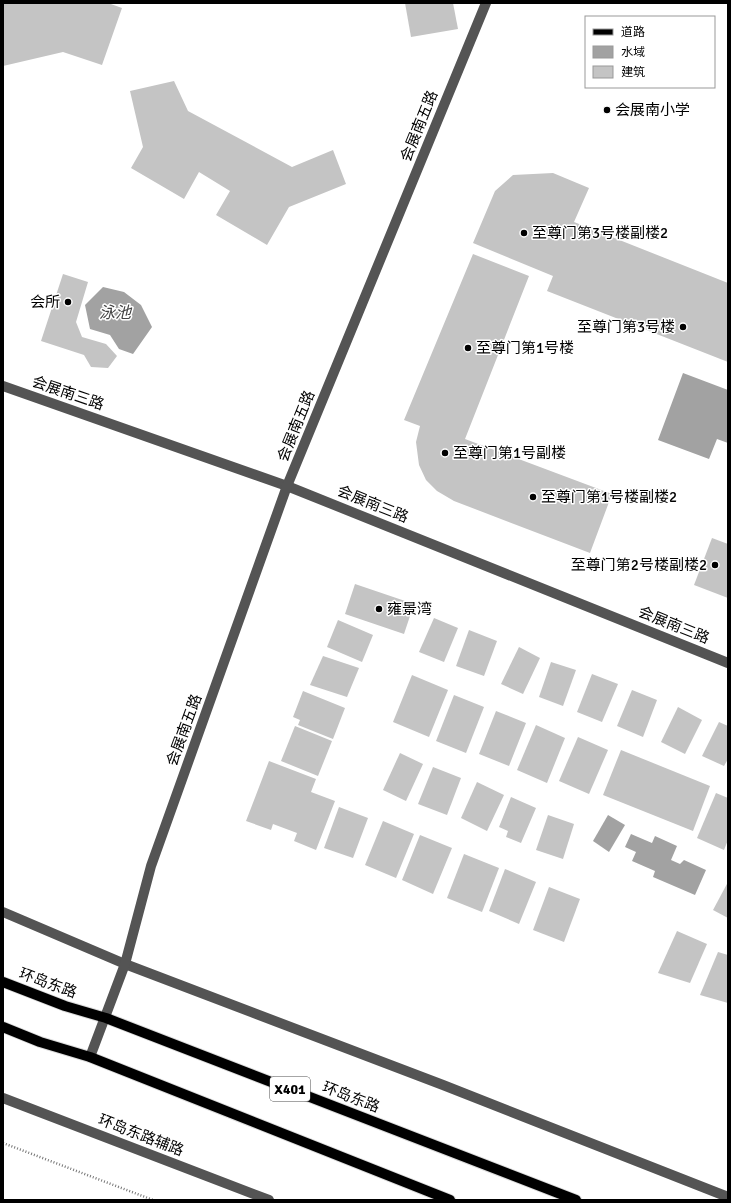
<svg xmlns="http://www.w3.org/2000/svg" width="731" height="1203" font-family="Signika,'Noto Sans SC',sans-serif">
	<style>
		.water { fill: #a2a2a2 }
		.building { fill: #c4c4c4 }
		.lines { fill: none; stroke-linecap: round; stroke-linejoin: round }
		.major-casing { stroke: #dbdbdb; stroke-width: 12 }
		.path { stroke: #767676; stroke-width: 2.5; stroke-dasharray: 1 2; stroke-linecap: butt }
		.minor { stroke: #545454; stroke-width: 10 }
		.major { stroke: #000; stroke-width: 10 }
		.poi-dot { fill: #000; stroke: #fff; stroke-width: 1.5 }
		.labels { text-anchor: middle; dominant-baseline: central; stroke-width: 3; stroke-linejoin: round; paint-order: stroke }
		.shield { fill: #fff; stroke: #4c4c4c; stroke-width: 1 }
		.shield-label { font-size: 14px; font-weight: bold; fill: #000 }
		.poi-label { font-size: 15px; fill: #000; stroke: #fff; text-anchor: start }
		.street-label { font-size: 15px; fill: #000; stroke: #fff }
		.water-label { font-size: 16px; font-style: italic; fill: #434343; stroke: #fff }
	</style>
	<rect width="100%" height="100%" fill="#fff"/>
	<!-- water -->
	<g class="water">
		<polygon points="103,287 124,292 141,305 152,327 133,354 119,349 110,335 90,329 85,305"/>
		<polygon points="683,373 728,390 728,443 717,439 709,459 658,440"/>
		<polygon points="608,815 625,825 609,852 593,841"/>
		<polygon points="631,834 652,843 655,836 677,846 671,860 680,864 684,860 706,870 695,895 653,877 655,871 632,861 636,852 625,847"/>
	</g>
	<!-- building -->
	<g class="building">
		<polygon points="3,3 108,3 122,8 102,65 63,52 3,66"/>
		<polygon points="405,3 453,3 458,29 411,37"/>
		<polygon points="174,81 188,111 292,167 333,150 346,184 289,207 267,245 216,215 230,191 199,172 184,199 131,168 143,147 130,91"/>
		<polygon points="553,173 589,188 574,222 728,283 728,362 547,291 553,276 473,243 495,191 513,175"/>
		<polygon points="473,254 529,276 465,439 612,494 590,553 454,501 437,491 426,480 419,465 416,442 420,426 404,420"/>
		<polygon points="63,274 88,282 76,322 82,337 106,344 117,356 108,368 91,367 84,355 41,341"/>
		<polygon points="712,538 728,544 728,598 694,585"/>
		<polygon points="355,584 414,604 404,634 345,614"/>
		<polygon points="434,618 458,628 444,662 419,652"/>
		<polygon points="338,620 373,635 362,662 327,647"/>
		<polygon points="469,630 497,641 484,676 456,666"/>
		<polygon points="519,647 540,658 523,694 501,684"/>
		<polygon points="323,656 359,668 347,697 310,685"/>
		<polygon points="551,662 576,670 563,706 539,697"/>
		<polygon points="592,674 618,684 602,722 577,712"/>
		<polygon points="412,675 448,690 429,737 393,722"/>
		<polygon points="632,690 657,700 643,737 617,726"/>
		<polygon points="303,691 345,708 333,739 298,725 300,720 293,717"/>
		<polygon points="454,695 484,707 466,753 436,741"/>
		<polygon points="678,707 702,720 685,754 661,742"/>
		<polygon points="496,711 526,723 509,766 479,754"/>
		<polygon points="719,722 728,726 728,759 724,766 702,756"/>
		<polygon points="536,725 565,738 547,783 517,770"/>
		<polygon points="295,726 332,741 318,776 281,761"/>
		<polygon points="578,737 608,750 589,794 559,781"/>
		<polygon points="621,750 710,786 693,831 603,795"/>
		<polygon points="400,753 423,764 406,801 383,790"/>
		<polygon points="269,761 316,779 311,792 335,801 316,850 294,841 297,833 273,824 271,830 246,821"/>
		<polygon points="433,767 461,778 447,815 418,804"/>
		<polygon points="477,782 504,795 487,831 461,818"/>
		<polygon points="716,793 728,798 728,840 724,850 697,838"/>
		<polygon points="511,797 536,808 521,843 506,837 508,831 499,827"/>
		<polygon points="339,807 368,818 353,858 324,848"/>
		<polygon points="548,815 574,824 563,859 536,850"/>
		<polygon points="383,821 414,834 396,878 365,865"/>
		<polygon points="420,835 452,848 433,894 402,880"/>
		<polygon points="464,854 499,868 482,912 447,898"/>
		<polygon points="505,869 536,882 519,924 489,911"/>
		<polygon points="728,882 728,918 713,910"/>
		<polygon points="549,887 580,899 564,942 533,930"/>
		<polygon points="677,931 707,944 690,983 658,973"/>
		<polygon points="718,952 728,955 728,1003 700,995"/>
	</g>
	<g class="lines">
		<!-- major casing -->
		<g class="major-casing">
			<g id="major">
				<polyline points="3,982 65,1006 106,1018 576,1200"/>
				<polyline points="3,1027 40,1042 90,1057 450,1200"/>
			</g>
		</g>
		<!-- path -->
		<polyline class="path" points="3,1143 153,1200"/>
		<!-- minor -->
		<g class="minor">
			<polyline points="3,386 287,486 728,663"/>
			<polyline points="3,912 125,964 443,1085 728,1197"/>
			<polyline points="90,1057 125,964 151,866 287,486 486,3"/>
			<polyline points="3,1098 269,1200"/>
		</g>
		<!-- major -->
		<use href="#major" class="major"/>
	</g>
	<!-- markers -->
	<g class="poi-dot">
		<circle cx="607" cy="110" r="4"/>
		<circle cx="524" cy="233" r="4"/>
		<circle cx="68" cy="302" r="4"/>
		<circle cx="683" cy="327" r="4"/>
		<circle cx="468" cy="348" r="4"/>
		<circle cx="445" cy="453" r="4"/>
		<circle cx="533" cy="497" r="4"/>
		<circle cx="715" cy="565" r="4"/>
		<circle cx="379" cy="609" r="4"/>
	</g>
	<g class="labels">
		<!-- shield labels -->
		<rect class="shield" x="270" y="1077" width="40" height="24" rx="3"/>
		<g class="shield-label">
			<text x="290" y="1089">X401</text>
		</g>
		<!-- poi labels -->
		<g class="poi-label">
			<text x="615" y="110">会展南小学</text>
			<text x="532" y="233">至尊门第3号楼副楼2</text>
			<text x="60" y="302" text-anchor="end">会所</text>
			<text x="675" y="327" text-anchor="end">至尊门第3号楼</text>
			<text x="476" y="348">至尊门第1号楼</text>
			<text x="453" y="453">至尊门第1号副楼</text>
			<text x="541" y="497">至尊门第1号楼副楼2</text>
			<text x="707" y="565" text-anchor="end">至尊门第2号楼副楼2</text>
			<text x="387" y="609">雍景湾</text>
		</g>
		<!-- street labels -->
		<g class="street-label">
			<text transform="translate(419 126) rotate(-68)">会展南五路</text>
			<text transform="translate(68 393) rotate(19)">会展南三路</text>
			<text transform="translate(296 426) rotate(-68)">会展南五路</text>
			<text transform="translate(373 504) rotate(22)">会展南三路</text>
			<text transform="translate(674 625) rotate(22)">会展南三路</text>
			<text transform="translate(184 730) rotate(-70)">会展南五路</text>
			<text transform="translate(48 983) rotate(20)">环岛东路</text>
			<text transform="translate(351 1097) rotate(21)">环岛东路</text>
			<text transform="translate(141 1135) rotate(21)">环岛东路辅路</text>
		</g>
		<!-- water labels -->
		<g class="water-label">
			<text x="115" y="313">泳池</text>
		</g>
	</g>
	<!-- border -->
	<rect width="731" height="1203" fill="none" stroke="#000000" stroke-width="8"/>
	<!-- legend -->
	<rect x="585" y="16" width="130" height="72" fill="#ffffff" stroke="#999999"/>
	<rect x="593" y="29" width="20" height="6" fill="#000000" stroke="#999999"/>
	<text x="621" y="36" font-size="12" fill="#000000">道路</text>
	<rect x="593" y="46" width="20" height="12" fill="#a2a2a2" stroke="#999999"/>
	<text x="621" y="56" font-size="12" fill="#000000">水域</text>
	<rect x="593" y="66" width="20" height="12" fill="#c4c4c4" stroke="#999999"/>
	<text x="621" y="76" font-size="12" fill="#000000">建筑</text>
</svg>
